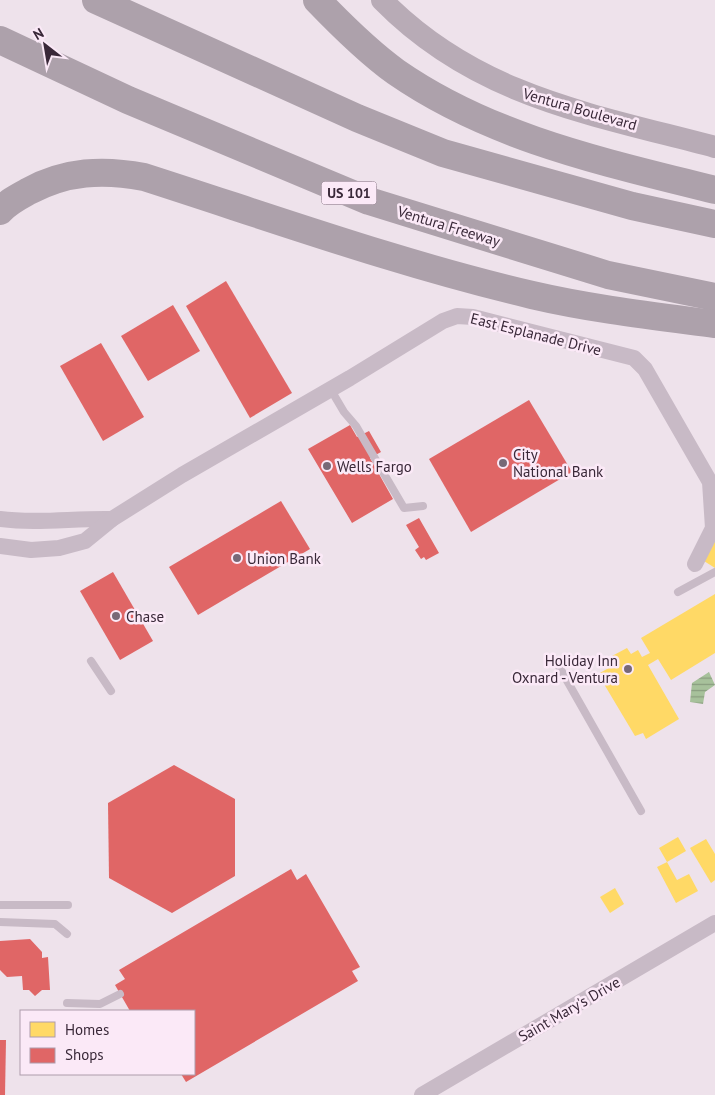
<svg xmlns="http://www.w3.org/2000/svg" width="715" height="1095" font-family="'PT Sans',sans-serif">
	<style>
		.water { fill: url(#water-rules) }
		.homes { fill: #ffd966 }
		.shops { fill: #e06666 }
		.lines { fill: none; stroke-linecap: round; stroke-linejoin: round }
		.lane { stroke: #c8bac6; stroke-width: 8 }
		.street { stroke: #c8bac6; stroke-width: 16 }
		.secondary { stroke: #b8abb6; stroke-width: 22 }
		.highway { stroke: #ada1ab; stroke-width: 28 }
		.poi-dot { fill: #786977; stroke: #fbe9f7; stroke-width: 2 }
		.labels { text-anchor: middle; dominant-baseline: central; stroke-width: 5; stroke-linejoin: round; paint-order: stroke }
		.shield { fill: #fbe9f7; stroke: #736271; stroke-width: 1 }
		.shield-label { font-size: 14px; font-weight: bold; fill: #392838 }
		.street-label { font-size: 15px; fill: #392838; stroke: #fbe9f7 }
		.poi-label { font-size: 15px; fill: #392838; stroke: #fbe9f7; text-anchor: start }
	</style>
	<defs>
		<pattern id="water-rules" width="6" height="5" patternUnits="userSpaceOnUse" patternTransform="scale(1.25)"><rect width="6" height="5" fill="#a7c19b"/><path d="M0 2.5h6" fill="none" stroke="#899d7f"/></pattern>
	</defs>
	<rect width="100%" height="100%" fill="#eee2eb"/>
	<!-- water -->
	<polygon class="water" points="709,672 715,685 705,692 703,704 690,702 692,683"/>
	<!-- homes -->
	<g class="homes">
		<polygon points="715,541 715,568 704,561"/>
		<polygon points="715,594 715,653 671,680 658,659 648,665 679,719 646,739 643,733 635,736 598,674 616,664 612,656 627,648 631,654 638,650 642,657 650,653 641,638"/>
		<polygon points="678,837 686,851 667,862 677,880 689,874 698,891 676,903 657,867 667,862 659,848"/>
		<polygon points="706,839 715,854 715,880 711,883 690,848"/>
		<polygon points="615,888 624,904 610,913 600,897"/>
	</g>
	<!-- shops -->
	<g class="shops">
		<polygon points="226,281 292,393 250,418 186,306"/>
		<polygon points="173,305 200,351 148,381 121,336"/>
		<polygon points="101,343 144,417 103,441 60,366"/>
		<polygon points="529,400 572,472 471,532 429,459"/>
		<polygon points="350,425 357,437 369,431 381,452 370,458 393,499 352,523 308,449"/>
		<polygon points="281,501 310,549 198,615 169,567"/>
		<polygon points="419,518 439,553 426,560 424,557 421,559 415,550 419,547 406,525"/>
		<polygon points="113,572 153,641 120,660 80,591"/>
		<polygon points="174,765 235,799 235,876 172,913 109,878 108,803"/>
		<polygon points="291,869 297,880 306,874 360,967 352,971 358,981 186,1082 181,1074 194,1074 194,1011 130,1011 115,985 125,979 119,970"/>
		<polygon points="30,939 42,952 42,958 48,957 50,990 42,990 35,996 29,990 23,990 22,976 7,977 0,970 0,941"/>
		<polygon points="0,1040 6,1040 5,1095 0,1095"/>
	</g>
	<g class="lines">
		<!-- lane -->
		<g class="lane">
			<polyline points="331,390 344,412 356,426 404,508 423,506"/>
			<polyline points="678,592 715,572"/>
			<polyline points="91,661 111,691"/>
			<polyline points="557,663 641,811"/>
			<polyline points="0,905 68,905"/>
			<polyline points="0,922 55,924 67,934"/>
			<polyline points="67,1003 100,1004 120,994"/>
		</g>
		<!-- street -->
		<g class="street">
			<path d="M0,519C37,524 74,518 112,519"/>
			<polyline points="0,546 31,550 59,548 85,541 112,519 182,475 350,378 443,321 457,316 473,317 634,358 645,369 710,482 713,528 695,564"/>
			<polyline points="422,1095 715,923"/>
		</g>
		<!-- secondary -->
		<path class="secondary" d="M382,0C476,96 591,114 715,147"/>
		<!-- highway -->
		<g class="highway">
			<polyline points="96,0 357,118 443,153 632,206 715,224"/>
			<path d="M317,0C341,25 367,51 396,72C491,138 604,162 715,190"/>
			<polyline points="0,40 128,100 369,201 608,275 715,297"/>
			<path d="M0,211C8,202 18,197 29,191C66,171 103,169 144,177C272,218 400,264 532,295C592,309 654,316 715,324"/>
		</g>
	</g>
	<!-- markers -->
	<g class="poi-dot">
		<circle cx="503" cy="463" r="5"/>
		<circle cx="327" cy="466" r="5"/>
		<circle cx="237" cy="558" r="5"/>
		<circle cx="116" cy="616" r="5"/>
		<circle cx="628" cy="669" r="5"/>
	</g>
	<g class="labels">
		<!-- shield labels -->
		<rect class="shield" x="321.5" y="181.5" width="55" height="23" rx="4"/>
		<g class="shield-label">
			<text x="349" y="193">US 101</text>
		</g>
		<!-- street labels -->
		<g class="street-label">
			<text transform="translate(580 109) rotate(16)">Ventura Boulevard</text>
			<text transform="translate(449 226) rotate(17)">Ventura Freeway</text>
			<text transform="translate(536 334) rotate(14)">East Esplanade Drive</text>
			<text transform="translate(569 1009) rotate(-30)">Saint Mary's Drive</text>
		</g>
		<!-- poi labels -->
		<g class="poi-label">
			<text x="513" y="454">City<tspan x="513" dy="17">National Bank</tspan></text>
			<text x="337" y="466">Wells Fargo</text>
			<text x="247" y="558">Union Bank</text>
			<text x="126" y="616">Chase</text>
			<text x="618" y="660" text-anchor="end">Holiday Inn<tspan x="618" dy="17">Oxnard - Ventura</tspan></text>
		</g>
	</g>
	<!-- legend -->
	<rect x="20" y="1010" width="175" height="65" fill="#fbe9f7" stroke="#ad9cab"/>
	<rect x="30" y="1022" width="25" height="15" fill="#ffd966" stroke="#ad9cab"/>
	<text x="65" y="1035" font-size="15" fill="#392838">Homes</text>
	<rect x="30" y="1048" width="25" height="15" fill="#e06666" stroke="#ad9cab"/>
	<text x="65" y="1060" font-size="15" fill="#392838">Shops</text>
	<!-- north arrow -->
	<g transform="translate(45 45) rotate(329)" stroke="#fbe9f7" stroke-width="4" paint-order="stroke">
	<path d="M0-4L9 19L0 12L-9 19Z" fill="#392838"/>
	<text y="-8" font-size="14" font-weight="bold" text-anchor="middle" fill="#392838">N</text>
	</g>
</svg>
